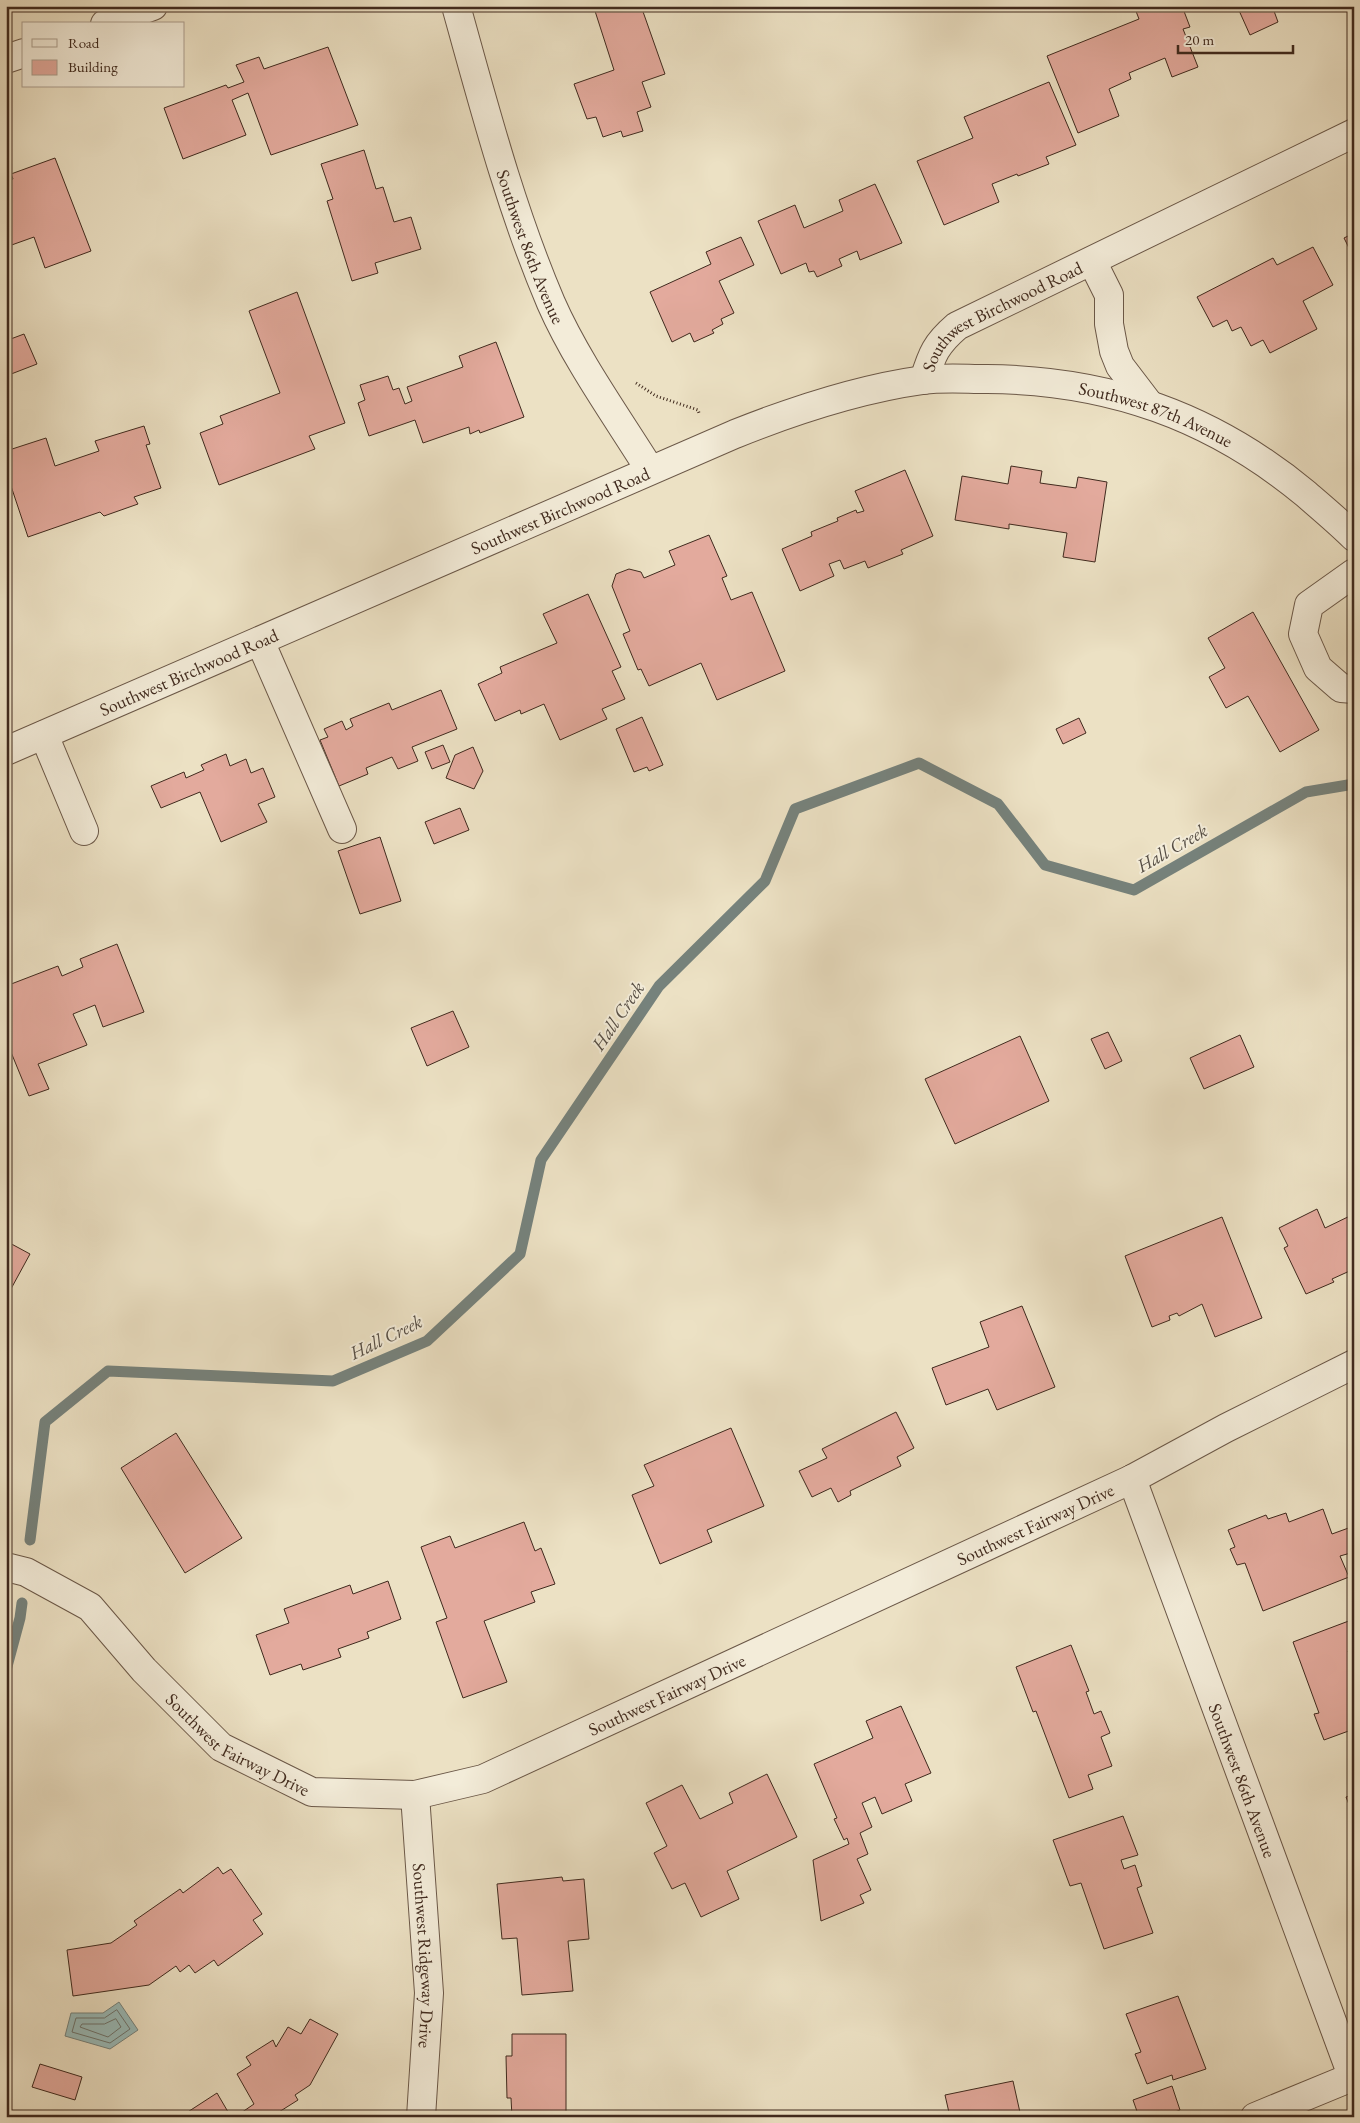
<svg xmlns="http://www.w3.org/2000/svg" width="1360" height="2123" font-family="'EB Garamond',serif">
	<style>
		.water { fill: #9abcba; stroke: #76827c }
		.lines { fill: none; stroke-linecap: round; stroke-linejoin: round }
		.shore { stroke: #6d736c; stroke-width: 1 }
		.stream { stroke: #76827c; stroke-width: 11 }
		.building { fill: #e3aa9d; stroke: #402a1e }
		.minor-casing { stroke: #6b5848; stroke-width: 30 }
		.path { stroke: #402a1e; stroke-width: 3; stroke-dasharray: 1 2.5; stroke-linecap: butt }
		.minor { stroke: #f3ecd9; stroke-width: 28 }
		.labels { text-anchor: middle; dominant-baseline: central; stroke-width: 4; stroke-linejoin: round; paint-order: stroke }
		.street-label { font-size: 18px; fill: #402a1e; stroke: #f3ecd9 }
		.water-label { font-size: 19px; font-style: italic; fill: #564e45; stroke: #f3ecd9 }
	</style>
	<rect width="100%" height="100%" fill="#ece1c4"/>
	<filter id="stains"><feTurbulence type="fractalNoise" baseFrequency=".004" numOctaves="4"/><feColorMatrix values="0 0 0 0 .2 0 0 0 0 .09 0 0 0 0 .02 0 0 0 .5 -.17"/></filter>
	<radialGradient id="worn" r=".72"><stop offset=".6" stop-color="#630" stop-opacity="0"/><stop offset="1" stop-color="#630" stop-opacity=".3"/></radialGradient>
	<!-- water -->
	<polygon class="water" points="119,2002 138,2030 110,2049 65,2036 71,2013 103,2013"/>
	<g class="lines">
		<!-- shore -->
		<g class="shore">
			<polygon points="117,2010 130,2029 110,2043 72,2032 76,2018 104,2018"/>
			<polygon points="116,2019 121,2027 108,2037 80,2027 82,2024 104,2024"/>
		</g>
		<!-- stream -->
		<g class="stream">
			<polyline points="30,1540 45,1422 108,1371 333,1381 427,1341 520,1254 541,1160 659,986 765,881 795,809 919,763 998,804 1045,865 1134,890 1306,792 1354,784"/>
			<polyline points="6,1670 20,1618 22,1603"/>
		</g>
	</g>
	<!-- building -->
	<g class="building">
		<polygon points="609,6 641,6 665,74 642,82 651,107 637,112 643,131 623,137 621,131 603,137 596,117 587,119 574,84 614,70 595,11"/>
		<polygon points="1134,6 1182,6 1190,27 1183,29 1198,67 1172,77 1165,58 1129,73 1131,79 1109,89 1119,116 1078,133 1047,56 1139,19"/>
		<polygon points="1237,6 1280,6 1281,8 1274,11 1278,22 1250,35"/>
		<polygon points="328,47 358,125 271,155 248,93 232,100 246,135 183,159 164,108 226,85 228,88 244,82 236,65 259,57 264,69"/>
		<polygon points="1049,82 1076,145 1046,157 1049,164 1018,176 1017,174 992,184 999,202 944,225 917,161 973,138 964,117"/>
		<polygon points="364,150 376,189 383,187 394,222 411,217 421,249 375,263 378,273 352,281 327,201 333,199 321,164"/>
		<polygon points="55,158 91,251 45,268 34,237 6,247 6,181 13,179 11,174"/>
		<polygon points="875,184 902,243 860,260 857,251 839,259 842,266 817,277 814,271 809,272 806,263 781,274 758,221 795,205 804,228 843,211 839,200"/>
		<polygon points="1354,233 1354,258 1344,238"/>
		<polygon points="741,237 754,265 719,281 734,313 721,319 723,324 712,330 714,333 694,342 690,333 672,342 650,292 711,264 706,252"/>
		<polygon points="1313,247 1333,285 1303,301 1317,329 1270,353 1263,340 1251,346 1241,327 1232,331 1227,320 1213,327 1197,297 1273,258 1277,265"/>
		<polygon points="297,292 345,423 309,436 315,449 219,485 200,433 223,424 220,416 280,393 249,311"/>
		<polygon points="6,334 8,340 24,334 37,364 6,376"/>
		<polygon points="496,342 524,417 480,433 479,430 470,434 469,427 423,443 415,420 369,436 358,403 365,400 360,385 388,376 393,390 399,388 405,404 412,401 407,387 463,367 459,356"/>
		<polygon points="144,426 150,444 146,445 161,488 134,497 138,504 104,516 100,512 28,537 6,471 6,451 46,438 55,466 99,451 95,441"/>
		<polygon points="1011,466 1042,471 1040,483 1076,488 1078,477 1107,482 1095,562 1063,557 1067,533 1009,524 1009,529 955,520 962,476 1008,484"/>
		<polygon points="905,470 933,536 901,550 903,554 868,568 865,561 844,569 840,560 829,564 834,576 800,591 782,549 812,536 811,532 838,521 837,518 856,510 857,513 864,511 855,491"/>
		<polygon points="709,535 727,576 722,578 731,600 752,592 785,671 717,700 701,663 649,686 641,669 638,670 623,634 630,631 612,586 616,574 629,569 641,572 644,578 675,565 669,551"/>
		<polygon points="588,594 621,667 612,671 625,699 602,709 607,719 560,740 544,704 521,714 520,710 495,721 478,684 502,673 500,667 557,643 543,614"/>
		<polygon points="1253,612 1319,730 1280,752 1248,696 1226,708 1209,677 1225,668 1208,638"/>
		<polygon points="441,690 457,729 412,747 418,761 398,769 392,757 366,768 368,774 339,786 320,740 328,737 324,729 342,721 346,730 353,726 350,719 389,703 392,710"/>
		<polygon points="642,717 663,765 649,771 647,767 634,772 616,729"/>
		<polygon points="1079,718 1086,733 1063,744 1056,729"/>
		<polygon points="443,745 450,762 432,769 425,752"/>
		<polygon points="473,747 483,771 474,789 446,778 455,755"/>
		<polygon points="226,754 230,766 246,759 251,773 263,768 275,797 258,804 267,822 221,842 200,792 161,808 151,786 184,772 186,778 204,770 201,765"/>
		<polygon points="460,808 469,830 434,844 425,822"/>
		<polygon points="380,837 401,901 360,914 338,851"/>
		<polygon points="117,944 144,1012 103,1027 95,1005 73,1014 87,1045 38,1064 49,1089 29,1096 6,1040 6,986 58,966 62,976 83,967 80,959"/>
		<polygon points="453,1011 469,1047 427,1066 411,1028"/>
		<polygon points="1108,1032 1122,1061 1105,1069 1091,1039"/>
		<polygon points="1240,1035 1254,1067 1204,1089 1190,1058"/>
		<polygon points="1020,1036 1049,1101 955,1144 925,1079"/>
		<polygon points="1317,1209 1325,1228 1354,1214 1354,1269 1332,1279 1334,1282 1306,1294 1284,1248 1288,1246 1279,1228"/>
		<polygon points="1222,1217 1262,1318 1215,1337 1202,1304 1179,1316 1177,1313 1169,1316 1170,1320 1152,1327 1125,1256"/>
		<polygon points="6,1241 30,1254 6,1298"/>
		<polygon points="1022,1306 1055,1387 997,1410 988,1389 946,1405 932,1368 989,1347 980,1322"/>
		<polygon points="896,1412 914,1448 897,1457 901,1466 850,1491 851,1495 838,1502 831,1488 812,1497 799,1471 827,1458 822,1449"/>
		<polygon points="731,1428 764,1506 707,1530 712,1542 660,1564 632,1495 654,1486 644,1465"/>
		<polygon points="176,1433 242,1538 185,1573 121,1468"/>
		<polygon points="1323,1509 1332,1534 1354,1526 1354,1552 1340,1556 1349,1577 1263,1611 1245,1563 1237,1565 1230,1549 1235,1547 1228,1530 1266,1515 1268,1519 1286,1513 1289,1522"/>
		<polygon points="524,1522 535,1551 541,1548 555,1584 531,1592 535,1602 484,1621 507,1682 463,1698 436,1622 447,1618 421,1547 450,1536 455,1548"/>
		<polygon points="388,1581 401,1619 367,1632 369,1638 338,1649 341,1657 303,1670 301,1664 270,1675 256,1635 289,1623 284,1609 350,1585 353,1594"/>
		<polygon points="1354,1619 1354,1649 1348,1651 1354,1666 1354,1729 1324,1740 1314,1714 1319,1713 1293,1642"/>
		<polygon points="1071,1645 1089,1691 1086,1692 1094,1714 1101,1711 1110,1733 1101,1737 1112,1766 1088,1775 1093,1789 1069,1798 1036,1711 1033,1712 1016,1667"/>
		<polygon points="901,1706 931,1773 905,1784 912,1801 882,1814 875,1797 862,1803 872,1827 860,1833 868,1854 857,1859 871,1890 860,1895 864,1903 821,1921 813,1860 849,1844 847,1838 844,1840 834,1819 837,1818 814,1764 873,1738 866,1721"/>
		<polygon points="767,1774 797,1837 727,1871 739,1899 701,1917 685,1883 672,1889 654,1853 667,1846 646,1803 682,1785 700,1819 733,1803 729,1793"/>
		<polygon points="1354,1794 1354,1817 1346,1797"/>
		<polygon points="1123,1816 1138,1855 1121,1860 1124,1869 1135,1865 1142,1886 1137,1888 1153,1933 1104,1949 1081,1883 1070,1886 1053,1840"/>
		<polygon points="218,1867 223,1874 231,1869 262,1914 253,1920 263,1934 218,1966 214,1960 195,1973 189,1965 180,1972 176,1966 149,1985 73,1996 67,1950 111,1943 137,1925 134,1921 180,1889 183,1893"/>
		<polygon points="562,1877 563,1881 584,1879 589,1939 568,1941 573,1991 522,1995 517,1938 502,1939 497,1884"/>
		<polygon points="1178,1996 1206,2069 1173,2080 1172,2075 1147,2084 1135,2054 1141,2052 1126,2014"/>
		<polygon points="310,2019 338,2034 310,2085 295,2095 298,2100 271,2117 235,2117 254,2104 237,2074 251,2065 246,2057 273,2040 276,2047 288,2027 301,2034"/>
		<polygon points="512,2034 566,2034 566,2117 512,2117 511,2098 507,2098 506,2056 512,2056"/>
		<polygon points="40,2064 82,2077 75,2100 32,2087"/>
		<polygon points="1013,2081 1021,2117 950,2117 945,2095"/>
		<polygon points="1172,2086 1180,2110 1162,2117 1139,2117 1133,2100"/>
		<polygon points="217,2093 231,2117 180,2117"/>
	</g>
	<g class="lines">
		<!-- minor casing -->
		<g class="minor-casing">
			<g id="minor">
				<path id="s1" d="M456,6C484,106 510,207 551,303C576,360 617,417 650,470"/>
				<polyline points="105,24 153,6"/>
				<polyline points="6,59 24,53"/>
				<polyline points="1092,261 1109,295 1109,324 1114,351 1120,366 1149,404"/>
				<path id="s2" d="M924,380C932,354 936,344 957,326L1354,133"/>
				<polyline points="1354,573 1309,605 1303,634 1318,668 1341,688 1354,689"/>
				<polyline points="260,641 342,829"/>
				<polyline points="44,735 84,831"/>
				<path id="s3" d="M6,751L735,434C795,410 858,389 923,380C943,377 966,379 987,379C1109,380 1212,416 1306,494C1322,508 1339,522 1354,537"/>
				<path id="s4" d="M1132,1479L1354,2081"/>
				<path id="s5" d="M6,1567L26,1572L90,1607L144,1670L221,1747L312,1792L415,1795L483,1779L1132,1479L1226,1428L1354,1364"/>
				<path id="s6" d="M415,1795L429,1993L421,2117"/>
				<polyline points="1255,2117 1352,2077"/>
			</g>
		</g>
		<!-- path -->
		<polyline class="path" points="636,383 656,396 698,410 699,413"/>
		<!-- minor -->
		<use href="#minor" class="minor"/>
	</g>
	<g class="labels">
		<!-- street labels -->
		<g class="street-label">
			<text stroke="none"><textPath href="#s1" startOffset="252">Southwest 86th Avenue</textPath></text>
			<text stroke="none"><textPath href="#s2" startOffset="106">Southwest Birchwood Road</textPath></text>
			<text stroke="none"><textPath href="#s3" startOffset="1229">Southwest 87th Avenue</textPath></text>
			<text stroke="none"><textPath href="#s3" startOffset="604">Southwest Birchwood Road</textPath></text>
			<text stroke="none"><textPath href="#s3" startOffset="199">Southwest Birchwood Road</textPath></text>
			<text stroke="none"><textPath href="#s5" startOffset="1168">Southwest Fairway Drive</textPath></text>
			<text stroke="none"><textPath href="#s5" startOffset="762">Southwest Fairway Drive</textPath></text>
			<text stroke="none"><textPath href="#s5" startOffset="298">Southwest Fairway Drive</textPath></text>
			<text stroke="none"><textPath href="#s4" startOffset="321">Southwest 86th Avenue</textPath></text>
			<text stroke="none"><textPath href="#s6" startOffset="161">Southwest Ridgeway Drive</textPath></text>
		</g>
		<!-- water labels -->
		<g class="water-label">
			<text transform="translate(1172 848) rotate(-30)">Hall Creek</text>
			<text transform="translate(618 1016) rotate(-56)">Hall Creek</text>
			<text transform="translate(386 1337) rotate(-26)">Hall Creek</text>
		</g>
	</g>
	<!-- margin -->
	<rect width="1360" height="2123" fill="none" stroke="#ece1c4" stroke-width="25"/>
	<rect x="8" y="8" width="1345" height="2108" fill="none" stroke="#402a1e" stroke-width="2.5"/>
	<rect x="12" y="12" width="1335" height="2098" fill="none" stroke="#402a1e"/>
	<!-- legend -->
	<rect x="22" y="22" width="162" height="65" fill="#f3ecd9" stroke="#ab9e8e"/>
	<rect x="32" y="39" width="25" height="8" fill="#f3ecd9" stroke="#ab9e8e"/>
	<text x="68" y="48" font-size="15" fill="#402a1e">Road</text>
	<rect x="32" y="60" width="25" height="15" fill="#e3aa9d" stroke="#ab9e8e"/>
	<text x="68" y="72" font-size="15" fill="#402a1e">Building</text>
	<!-- scale -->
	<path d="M1178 45v8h115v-8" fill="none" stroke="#402a1e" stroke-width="2.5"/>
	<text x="1185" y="45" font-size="15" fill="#402a1e" stroke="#f3ecd9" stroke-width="4" paint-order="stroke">20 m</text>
	<rect width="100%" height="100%" filter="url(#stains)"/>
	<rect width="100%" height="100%" fill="url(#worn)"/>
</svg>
